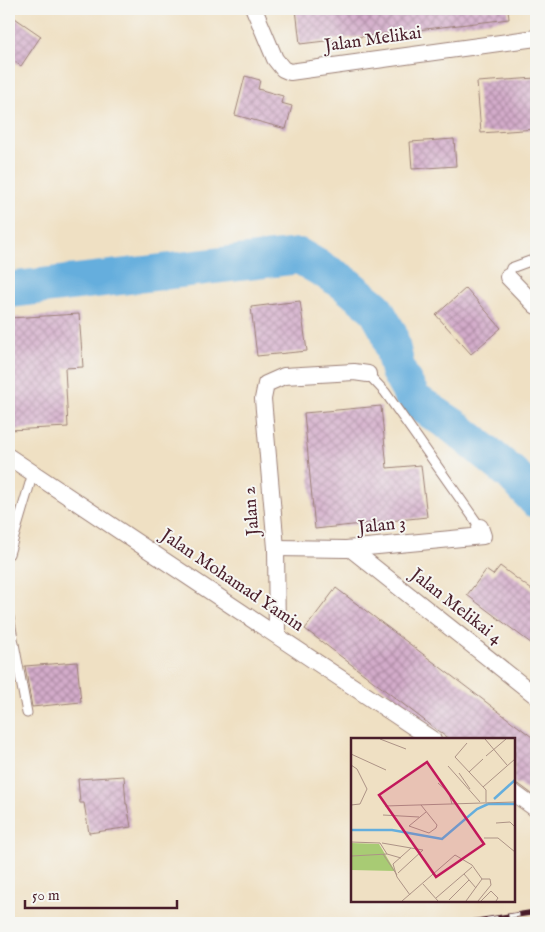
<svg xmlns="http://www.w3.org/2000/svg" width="545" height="932" font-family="'IM FELL English',serif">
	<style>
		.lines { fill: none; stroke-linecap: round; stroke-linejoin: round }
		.river { stroke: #65aedd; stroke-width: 36 }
		.building { fill: url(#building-cross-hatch) }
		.service-casing { stroke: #9c8077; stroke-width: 11 }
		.minor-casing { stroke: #9c8077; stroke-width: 18 }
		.service { stroke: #fff; stroke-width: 9 }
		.minor { stroke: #fff; stroke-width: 16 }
		.rail-casing { stroke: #4a1f2b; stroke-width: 5.5 }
		.rail { stroke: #f6f6f2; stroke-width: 4; stroke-dasharray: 11; stroke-linecap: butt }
		.labels { text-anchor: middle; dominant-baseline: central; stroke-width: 4; stroke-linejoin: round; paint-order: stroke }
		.street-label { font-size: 18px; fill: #4a1f2b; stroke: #f6f6f2 }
		.inset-river { fill: none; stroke: #65aedd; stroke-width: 2.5 }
		.inset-road { fill: none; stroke: #ad9386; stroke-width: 1 }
		.view { fill: #c2185b; fill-opacity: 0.15; stroke: #c2185b; stroke-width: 2.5 }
		.inset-edge { fill: none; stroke: #4a1f2b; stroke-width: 2.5 }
	</style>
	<defs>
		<pattern id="building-cross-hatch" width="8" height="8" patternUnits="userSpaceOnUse" patternTransform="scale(1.25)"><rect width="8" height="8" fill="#d3acca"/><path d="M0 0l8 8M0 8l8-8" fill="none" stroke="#ad8ba4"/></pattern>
	</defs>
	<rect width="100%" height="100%" fill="#f6f6f2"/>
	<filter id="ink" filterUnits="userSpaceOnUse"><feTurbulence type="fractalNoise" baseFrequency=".02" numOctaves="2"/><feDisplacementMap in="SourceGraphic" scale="10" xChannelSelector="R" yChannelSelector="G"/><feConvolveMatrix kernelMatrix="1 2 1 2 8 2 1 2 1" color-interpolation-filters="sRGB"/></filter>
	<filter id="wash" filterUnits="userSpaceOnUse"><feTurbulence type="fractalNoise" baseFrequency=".0096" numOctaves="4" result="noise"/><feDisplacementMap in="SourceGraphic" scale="20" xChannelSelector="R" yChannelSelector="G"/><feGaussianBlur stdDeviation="1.12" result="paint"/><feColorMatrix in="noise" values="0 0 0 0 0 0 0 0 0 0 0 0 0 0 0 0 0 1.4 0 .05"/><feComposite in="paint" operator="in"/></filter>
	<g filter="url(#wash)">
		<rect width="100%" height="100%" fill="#efe0c3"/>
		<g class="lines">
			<!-- river -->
			<polyline class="river" points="9,290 299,256 342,281 375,308 389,333 398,371 414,400 455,427 512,474 536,500"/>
		</g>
		<g id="blocks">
			<!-- building -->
			<g class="building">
				<polygon points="296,9 508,9 509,19 300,44"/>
				<polygon points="9,14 41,36 21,66 9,58"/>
				<polygon points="245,76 260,80 258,89 283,96 281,103 292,106 286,129 235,115"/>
				<polygon points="536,78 536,129 481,133 477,82"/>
				<polygon points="454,139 456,166 412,169 410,142"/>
				<polygon points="466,288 501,328 471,354 436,315"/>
				<polygon points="300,301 307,351 257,356 251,307"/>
				<polygon points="79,314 83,367 65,368 68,427 9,430 9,318"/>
				<polygon points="381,406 387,468 421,465 427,517 315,529 310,477 304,413"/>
				<polygon points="500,566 536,593 536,647 467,595 486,570 493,575"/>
				<polygon points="336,588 536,740 536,797 520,785 514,783 514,740 450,740 305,629"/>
				<polygon points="77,662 81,702 32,707 25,666"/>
				<polygon points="124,776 126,804 127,804 131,827 89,833 84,803 80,803 78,779"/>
			</g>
		</g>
	</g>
	<g filter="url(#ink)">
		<use href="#blocks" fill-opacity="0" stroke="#9c8077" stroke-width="1"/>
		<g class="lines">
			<!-- service casing -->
			<g class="service-casing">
				<g id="service">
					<polyline points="508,277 511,268 530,261 536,261"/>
					<polyline points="368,374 385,392 480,527"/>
					<polyline points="9,554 33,473"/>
					<polyline points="9,617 27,713"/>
				</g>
			</g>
			<!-- minor casing -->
			<g class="minor-casing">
				<g id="minor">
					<polyline points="254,9 275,59 283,69 290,72 536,38"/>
					<polyline points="508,277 536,306"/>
					<polyline points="9,457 433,740"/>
					<polyline points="276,548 346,549 483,536 480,527"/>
					<polyline points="351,549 536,696"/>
					<polyline points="277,634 276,548 263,399 266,384 284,376 354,372 368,374"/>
					<polyline points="514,793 536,809"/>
				</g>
			</g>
			<!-- service -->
			<use href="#service" class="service"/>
			<!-- minor -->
			<use href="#minor" class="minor"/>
			<!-- rail casing -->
			<g class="rail-casing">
				<g id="rail">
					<polyline points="465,923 536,912"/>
					<polyline points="528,923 536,922"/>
				</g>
			</g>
			<!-- rail -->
			<use href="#rail" class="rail"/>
		</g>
	</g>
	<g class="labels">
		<!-- street labels -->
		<g class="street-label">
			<text transform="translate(373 40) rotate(-8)">Jalan Melikai</text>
			<text transform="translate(252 511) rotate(-95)">Jalan 2</text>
			<text transform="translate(382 526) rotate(-6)">Jalan 3</text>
			<text transform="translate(232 581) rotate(34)">Jalan Mohamad Yamin</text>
			<text transform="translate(456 607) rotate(38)">Jalan Melikai 4</text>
		</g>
	</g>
	<!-- overview -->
	<g transform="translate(351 738)">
		<rect width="164" height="164" fill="#efe0c3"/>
		<path d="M0,105L28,106L44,133L0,132Z" fill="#a8cb74"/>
		<path class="inset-river" d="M143,61L164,42M137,66H164M0,92H41L91,101L126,71L137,66"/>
		<path class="inset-road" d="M29,1L55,11M134,1L156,27M116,5L104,19L135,52V64M0,16L35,32M135,18L155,1M0,27L6,31L16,51L9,66L0,67M97,28L129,64M118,34L132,21M108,35L119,51M87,45L98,55L101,66M132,49L164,21M70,67L86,87L85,90L78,95L58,88L75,74M34,68L164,64M32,77L68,79M145,85L159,84L164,89M133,100H147L164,114M0,104L29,105L36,116M31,105L60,110M32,116L46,137M1,118L36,116L50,120M47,135L72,112L60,110L42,126L46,139L59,157M113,136L125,150M72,146L87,163M85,160L121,129M98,162L118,142M51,163L104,117L121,127L131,141L115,163M127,163L140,147L139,141H131M130,163L140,153L147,160L145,163"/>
		<path class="view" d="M76,24L133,106L85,139L28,57Z"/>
		<rect width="164" height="164" class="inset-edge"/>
	</g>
	<!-- margin -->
	<rect width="545" height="932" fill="none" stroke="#f6f6f2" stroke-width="30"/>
	<!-- scale -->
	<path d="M25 900v8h152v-8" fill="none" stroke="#4a1f2b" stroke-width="2.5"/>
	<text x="32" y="900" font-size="15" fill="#4a1f2b" stroke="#f6f6f2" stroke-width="4" paint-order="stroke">50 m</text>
</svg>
